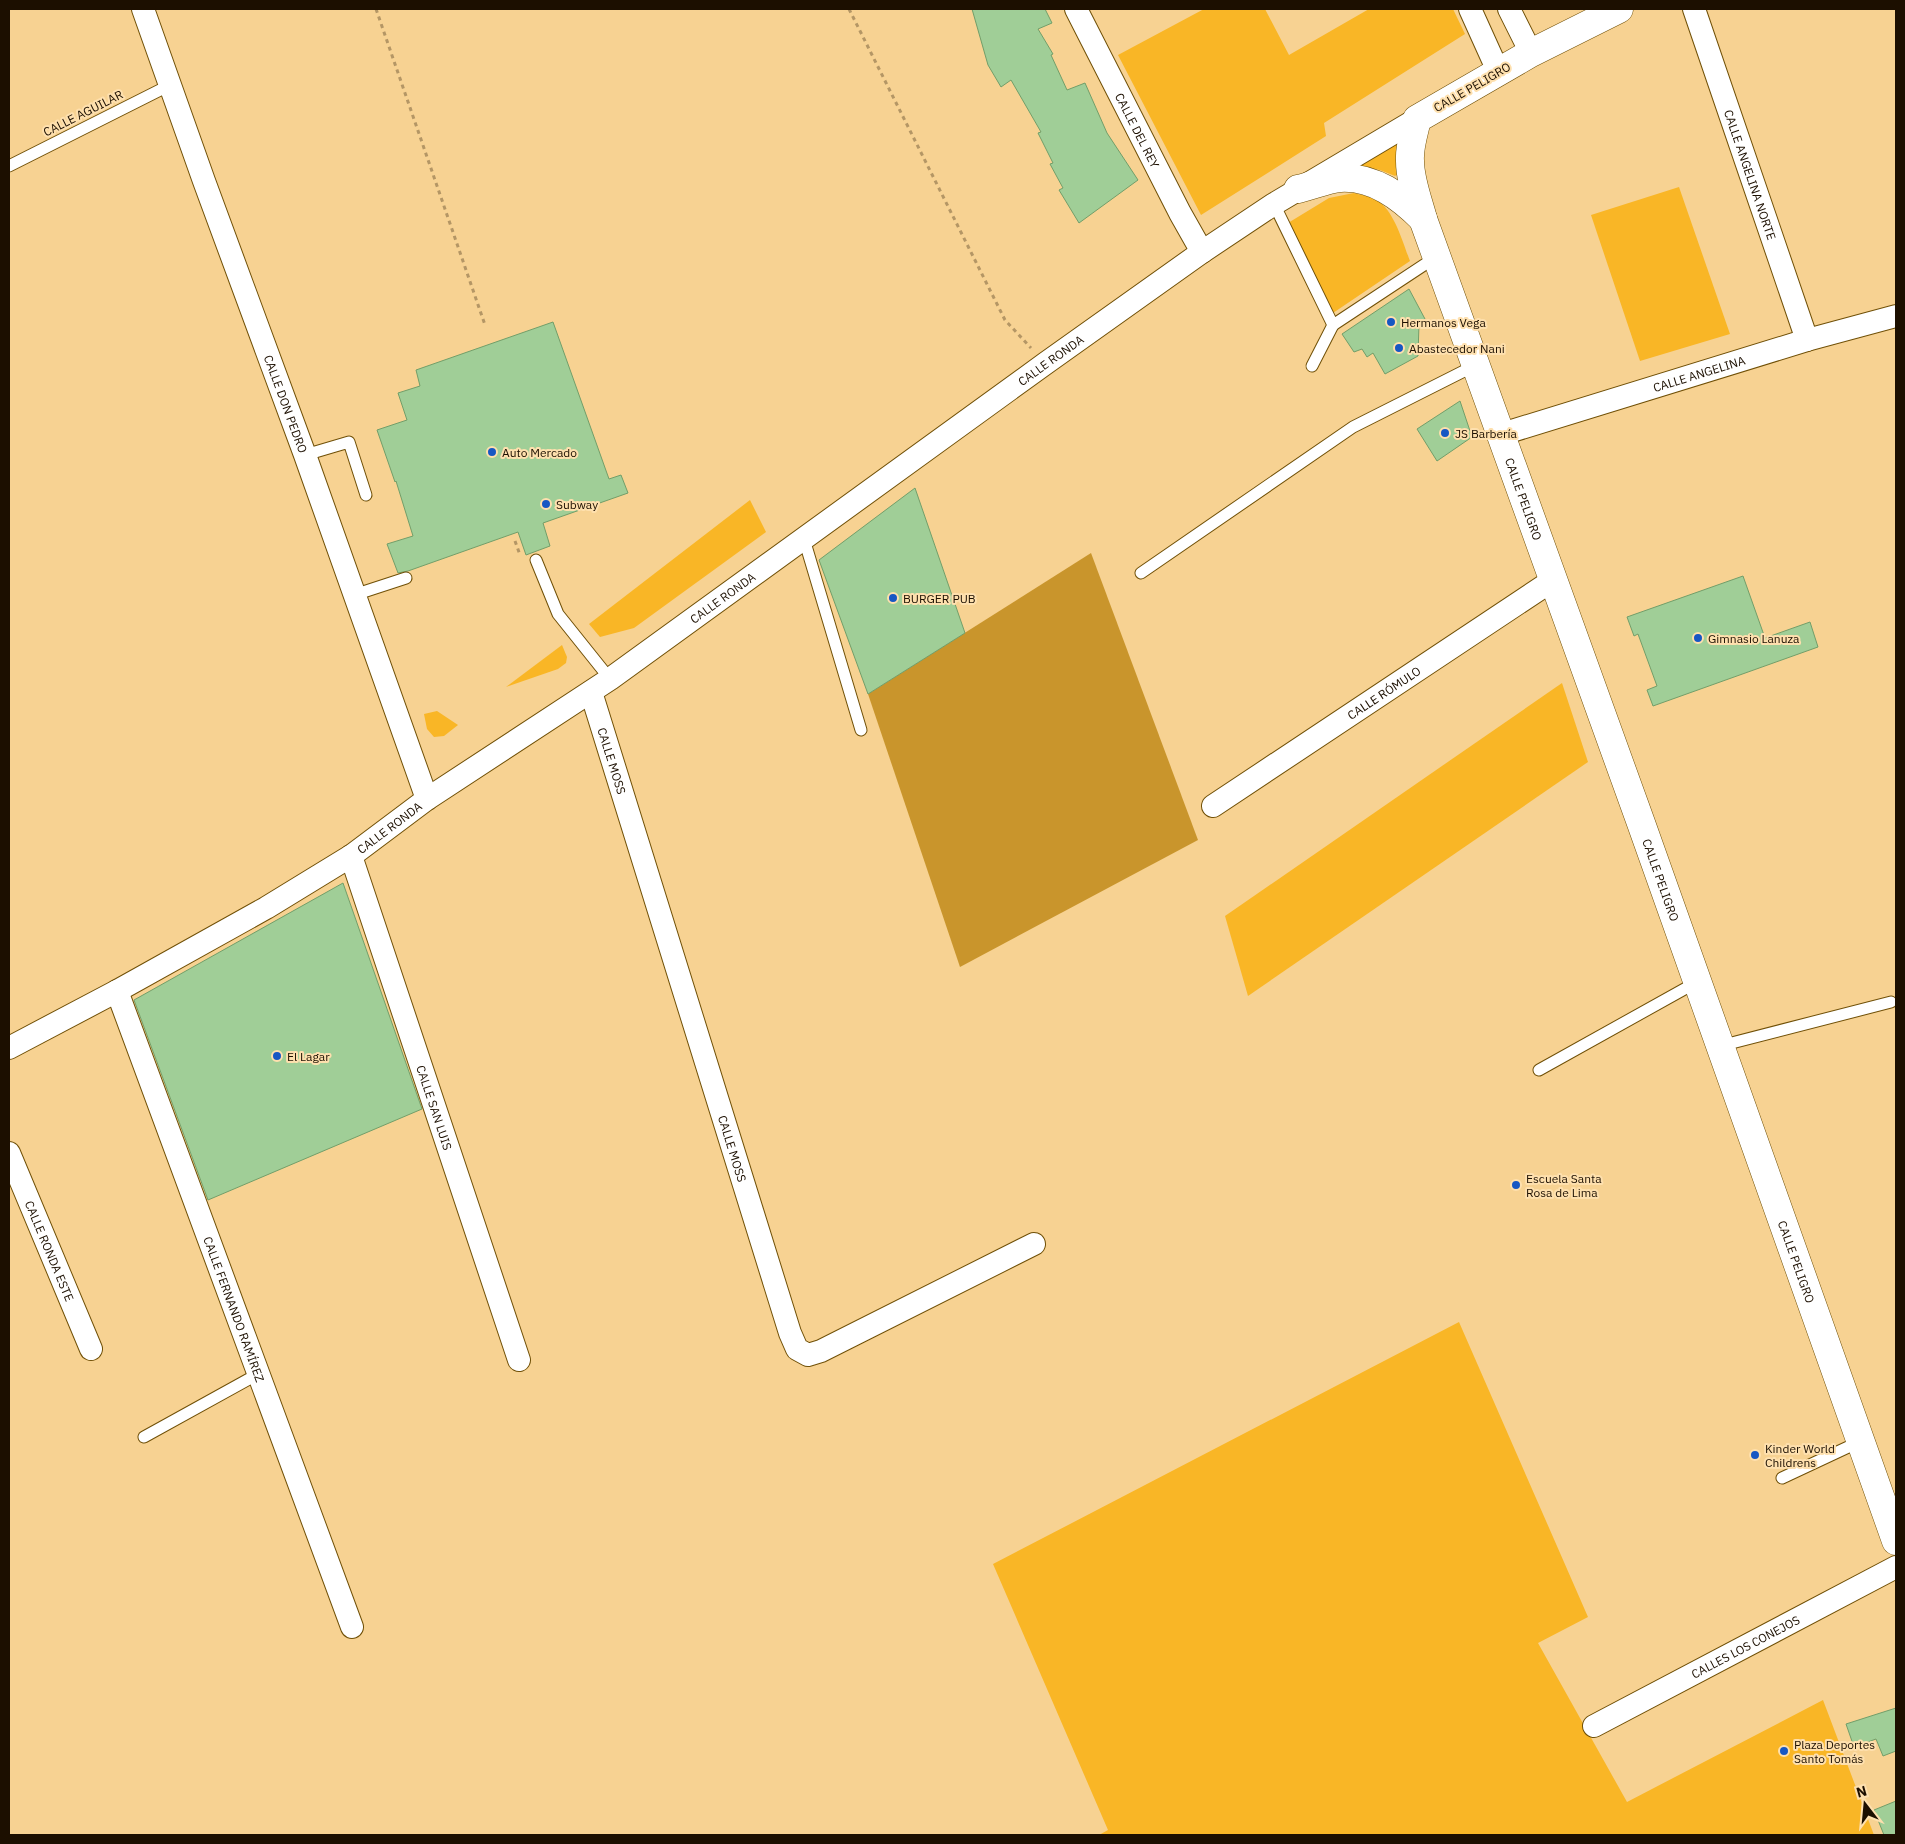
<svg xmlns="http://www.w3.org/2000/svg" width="1905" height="1844" font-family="'IBM Plex Sans',sans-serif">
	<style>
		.green { fill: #f9b626 }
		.forest { fill: #c9952c }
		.building { fill: #a0ce97; stroke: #729e69 }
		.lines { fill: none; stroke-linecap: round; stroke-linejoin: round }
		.service-casing { stroke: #705007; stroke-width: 13 }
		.minor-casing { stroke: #705007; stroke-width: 24 }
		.secondary-casing { stroke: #705007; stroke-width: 29 }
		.path { stroke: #b49665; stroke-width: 3; stroke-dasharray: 4 4; stroke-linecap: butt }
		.service { stroke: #fff; stroke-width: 11 }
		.minor { stroke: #fff; stroke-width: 22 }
		.secondary { stroke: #fff; stroke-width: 28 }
		.poi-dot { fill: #1757c3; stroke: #fee0ae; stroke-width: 2 }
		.labels { text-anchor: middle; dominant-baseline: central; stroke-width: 4; stroke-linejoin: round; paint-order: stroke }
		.street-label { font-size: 12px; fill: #1c0f00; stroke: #fee0ae }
		.poi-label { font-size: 12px; fill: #1c0f00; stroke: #fee0ae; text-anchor: start }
	</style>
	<rect width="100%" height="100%" fill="#f7d292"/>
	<!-- green -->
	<g class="green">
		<polygon points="1204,9 1265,9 1289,55 1369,9 1453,9 1465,34 1324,123 1326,136 1201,215 1118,55"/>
		<polygon points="1394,136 1404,170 1395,176 1380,170 1346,164"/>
		<polygon points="1679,187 1730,334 1640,361 1591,215"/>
		<path d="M1354,193C1361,195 1370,196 1376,200C1394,209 1403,243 1410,261L1333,313L1288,223L1329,198Z"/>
		<polygon points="750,500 766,532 634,628 600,637 589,624"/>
		<polygon points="562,645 567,657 566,663 558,669 506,687"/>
		<polygon points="1562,683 1588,762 1248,996 1225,916"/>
		<polygon points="437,711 458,725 444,736 434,737 427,729 424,714"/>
		<polygon points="1459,1322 1588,1617 1538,1643 1627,1802 1823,1700 1874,1835 1099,1835 1108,1830 993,1564"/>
	</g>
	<!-- forest -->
	<polygon class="forest" points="1091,553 1198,840 960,967 868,694"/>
	<!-- building -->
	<g class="building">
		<polygon points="972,9 1045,9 1052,23 1038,29 1053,54 1051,55 1067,90 1085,83 1107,133 1138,180 1079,223 1059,190 1063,188 1050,164 1053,163 1038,133 1041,132 1011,80 1001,87 988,65"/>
		<polygon points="1409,289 1425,319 1419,324 1418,356 1385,374 1373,353 1367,357 1362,349 1354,352 1342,334"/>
		<polygon points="553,322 609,479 621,475 628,493 543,523 550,546 526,555 518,532 408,571 398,573 387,544 413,536 396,481 395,482 377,430 407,420 398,393 420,386 416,370"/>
		<polygon points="1460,401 1472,437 1437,461 1417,429"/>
		<polygon points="915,488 965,633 868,694 819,560"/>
		<polygon points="1743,576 1765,638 1810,622 1818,647 1653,706 1647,690 1657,686 1638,634 1634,636 1627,617"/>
		<polygon points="343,883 422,1109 208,1200 134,1000"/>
		<polygon points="1896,1708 1896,1751 1883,1756 1876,1739 1854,1747 1846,1724"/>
		<polygon points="1896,1801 1896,1835 1884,1835 1874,1810"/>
	</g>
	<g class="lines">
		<!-- service casing -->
		<g class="service-casing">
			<g id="service">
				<polyline points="9,166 170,85"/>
				<polyline points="1274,204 1333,325 1436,257"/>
				<polyline points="1312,366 1333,325"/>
				<polyline points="305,455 349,442 366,495"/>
				<polyline points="804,539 861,730"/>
				<polyline points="536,560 558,614 610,679"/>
				<polyline points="1141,573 1353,427 1476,365"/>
				<polyline points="354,595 406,578"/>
				<polyline points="1720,1046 1891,1002"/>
				<polyline points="1539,1070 1697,982"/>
				<polyline points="144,1437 258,1374"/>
				<polyline points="1782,1478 1861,1441"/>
			</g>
		</g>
		<!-- minor casing -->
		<g class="minor-casing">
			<g id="minor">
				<path id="s1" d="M143,9L204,181L305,455L427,799"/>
				<path id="s2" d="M1076,9L1180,213L1202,252"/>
				<polyline points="1470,9 1498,71"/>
				<polyline points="1509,9 1531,53"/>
				<path id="s3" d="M1694,9L1807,340"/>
				<path id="s4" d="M1502,434L1807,340L1896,316"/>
				<path id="s5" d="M591,692L790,1333L797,1349L808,1355L821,1351L1034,1244"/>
				<path id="s6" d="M1213,806L1553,580"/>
				<path id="s7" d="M351,856L519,1360"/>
				<path id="s8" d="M117,991L352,1627"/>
				<path id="s9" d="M9,1048L117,991L266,908L351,856L427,799L610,679L1046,363L1202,252L1274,204L1417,119"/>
				<path id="s10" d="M9,1153L91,1349"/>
				<path id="s11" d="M1594,1726L1896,1567"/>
			</g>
		</g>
		<!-- secondary casing -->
		<g class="secondary-casing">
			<g id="secondary">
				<path id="s12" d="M1619,9L1531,53L1417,119C1414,133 1409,147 1410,161C1410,180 1418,200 1423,219L1641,823L1896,1541"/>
				<path d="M1298,189C1312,186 1327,179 1340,178C1374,176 1401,197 1423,219"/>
			</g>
		</g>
		<!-- path -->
		<g class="path">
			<polyline points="376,9 485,325"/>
			<polyline points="849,9 1005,320 1031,348"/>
			<polyline points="515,541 520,555"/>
		</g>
		<!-- service -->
		<use href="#service" class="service"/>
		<!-- minor -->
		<use href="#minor" class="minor"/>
		<!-- secondary -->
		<use href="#secondary" class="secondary"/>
	</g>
	<!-- markers -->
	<g class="poi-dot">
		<circle cx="1391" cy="322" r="5"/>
		<circle cx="1399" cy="348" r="5"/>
		<circle cx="1445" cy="433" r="5"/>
		<circle cx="492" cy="452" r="5"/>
		<circle cx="546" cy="504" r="5"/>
		<circle cx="893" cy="598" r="5"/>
		<circle cx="1698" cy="638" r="5"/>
		<circle cx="277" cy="1056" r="5"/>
		<circle cx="1516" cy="1185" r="5"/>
		<circle cx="1755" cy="1455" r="5"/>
		<circle cx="1784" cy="1751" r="5"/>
	</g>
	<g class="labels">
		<!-- street labels -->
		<g class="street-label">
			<text transform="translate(1472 87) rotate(-30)">CALLE PELIGRO</text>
			<text transform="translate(83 113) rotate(-27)">CALLE AGUILAR</text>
			<text stroke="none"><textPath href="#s2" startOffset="136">CALLE DEL REY</textPath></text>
			<text stroke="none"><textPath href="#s3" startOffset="175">CALLE ANGELINA NORTE</textPath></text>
			<text stroke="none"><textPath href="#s9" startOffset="1250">CALLE RONDA</textPath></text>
			<text stroke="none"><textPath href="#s4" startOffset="206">CALLE ANGELINA</textPath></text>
			<text stroke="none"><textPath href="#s1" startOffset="420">CALLE DON PEDRO</textPath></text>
			<text stroke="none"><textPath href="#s12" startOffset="630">CALLE PELIGRO</textPath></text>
			<text stroke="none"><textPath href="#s9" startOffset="845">CALLE RONDA</textPath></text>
			<text stroke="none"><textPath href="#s6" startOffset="205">CALLE RÓMULO</textPath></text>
			<text stroke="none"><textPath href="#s5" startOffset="72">CALLE MOSS</textPath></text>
			<text stroke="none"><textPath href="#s9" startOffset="440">CALLE RONDA</textPath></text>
			<text stroke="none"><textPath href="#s12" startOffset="1035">CALLE PELIGRO</textPath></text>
			<text stroke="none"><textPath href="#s7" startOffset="265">CALLE SAN LUIS</textPath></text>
			<text stroke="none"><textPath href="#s5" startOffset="478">CALLE MOSS</textPath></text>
			<text stroke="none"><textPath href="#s10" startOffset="106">CALLE RONDA ESTE</textPath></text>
			<text stroke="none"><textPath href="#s12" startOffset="1440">CALLE PELIGRO</textPath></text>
			<text stroke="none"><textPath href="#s8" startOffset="339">CALLE FERNANDO RAMÍREZ</textPath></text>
			<text stroke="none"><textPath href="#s11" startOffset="171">CALLES LOS CONEJOS</textPath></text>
		</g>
		<!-- poi labels -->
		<g class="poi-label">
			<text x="1401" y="322">Hermanos Vega</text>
			<text x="1409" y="348">Abastecedor Nani</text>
			<text x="1455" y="433">JS Barbería</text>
			<text x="502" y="452">Auto Mercado</text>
			<text x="556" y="504">Subway</text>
			<text x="903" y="598">BURGER PUB</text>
			<text x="1708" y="638">Gimnasio Lanuza</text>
			<text x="287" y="1056">El Lagar</text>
			<text x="1526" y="1178">Escuela Santa<tspan x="1526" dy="14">Rosa de Lima</tspan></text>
			<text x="1765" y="1448">Kinder World<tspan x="1765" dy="14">Childrens</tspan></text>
			<text x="1794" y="1744">Plaza Deportes<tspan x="1794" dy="14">Santo Tomás</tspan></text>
		</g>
	</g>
	<!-- border -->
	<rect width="1905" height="1844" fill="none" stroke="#1c0f00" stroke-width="20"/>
	<!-- north arrow -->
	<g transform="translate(1865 1804) rotate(344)" stroke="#fee0ae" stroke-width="4" paint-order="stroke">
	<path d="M0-4L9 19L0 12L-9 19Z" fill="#1c0f00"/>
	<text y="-8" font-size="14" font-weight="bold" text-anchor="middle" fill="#1c0f00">N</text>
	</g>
</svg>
